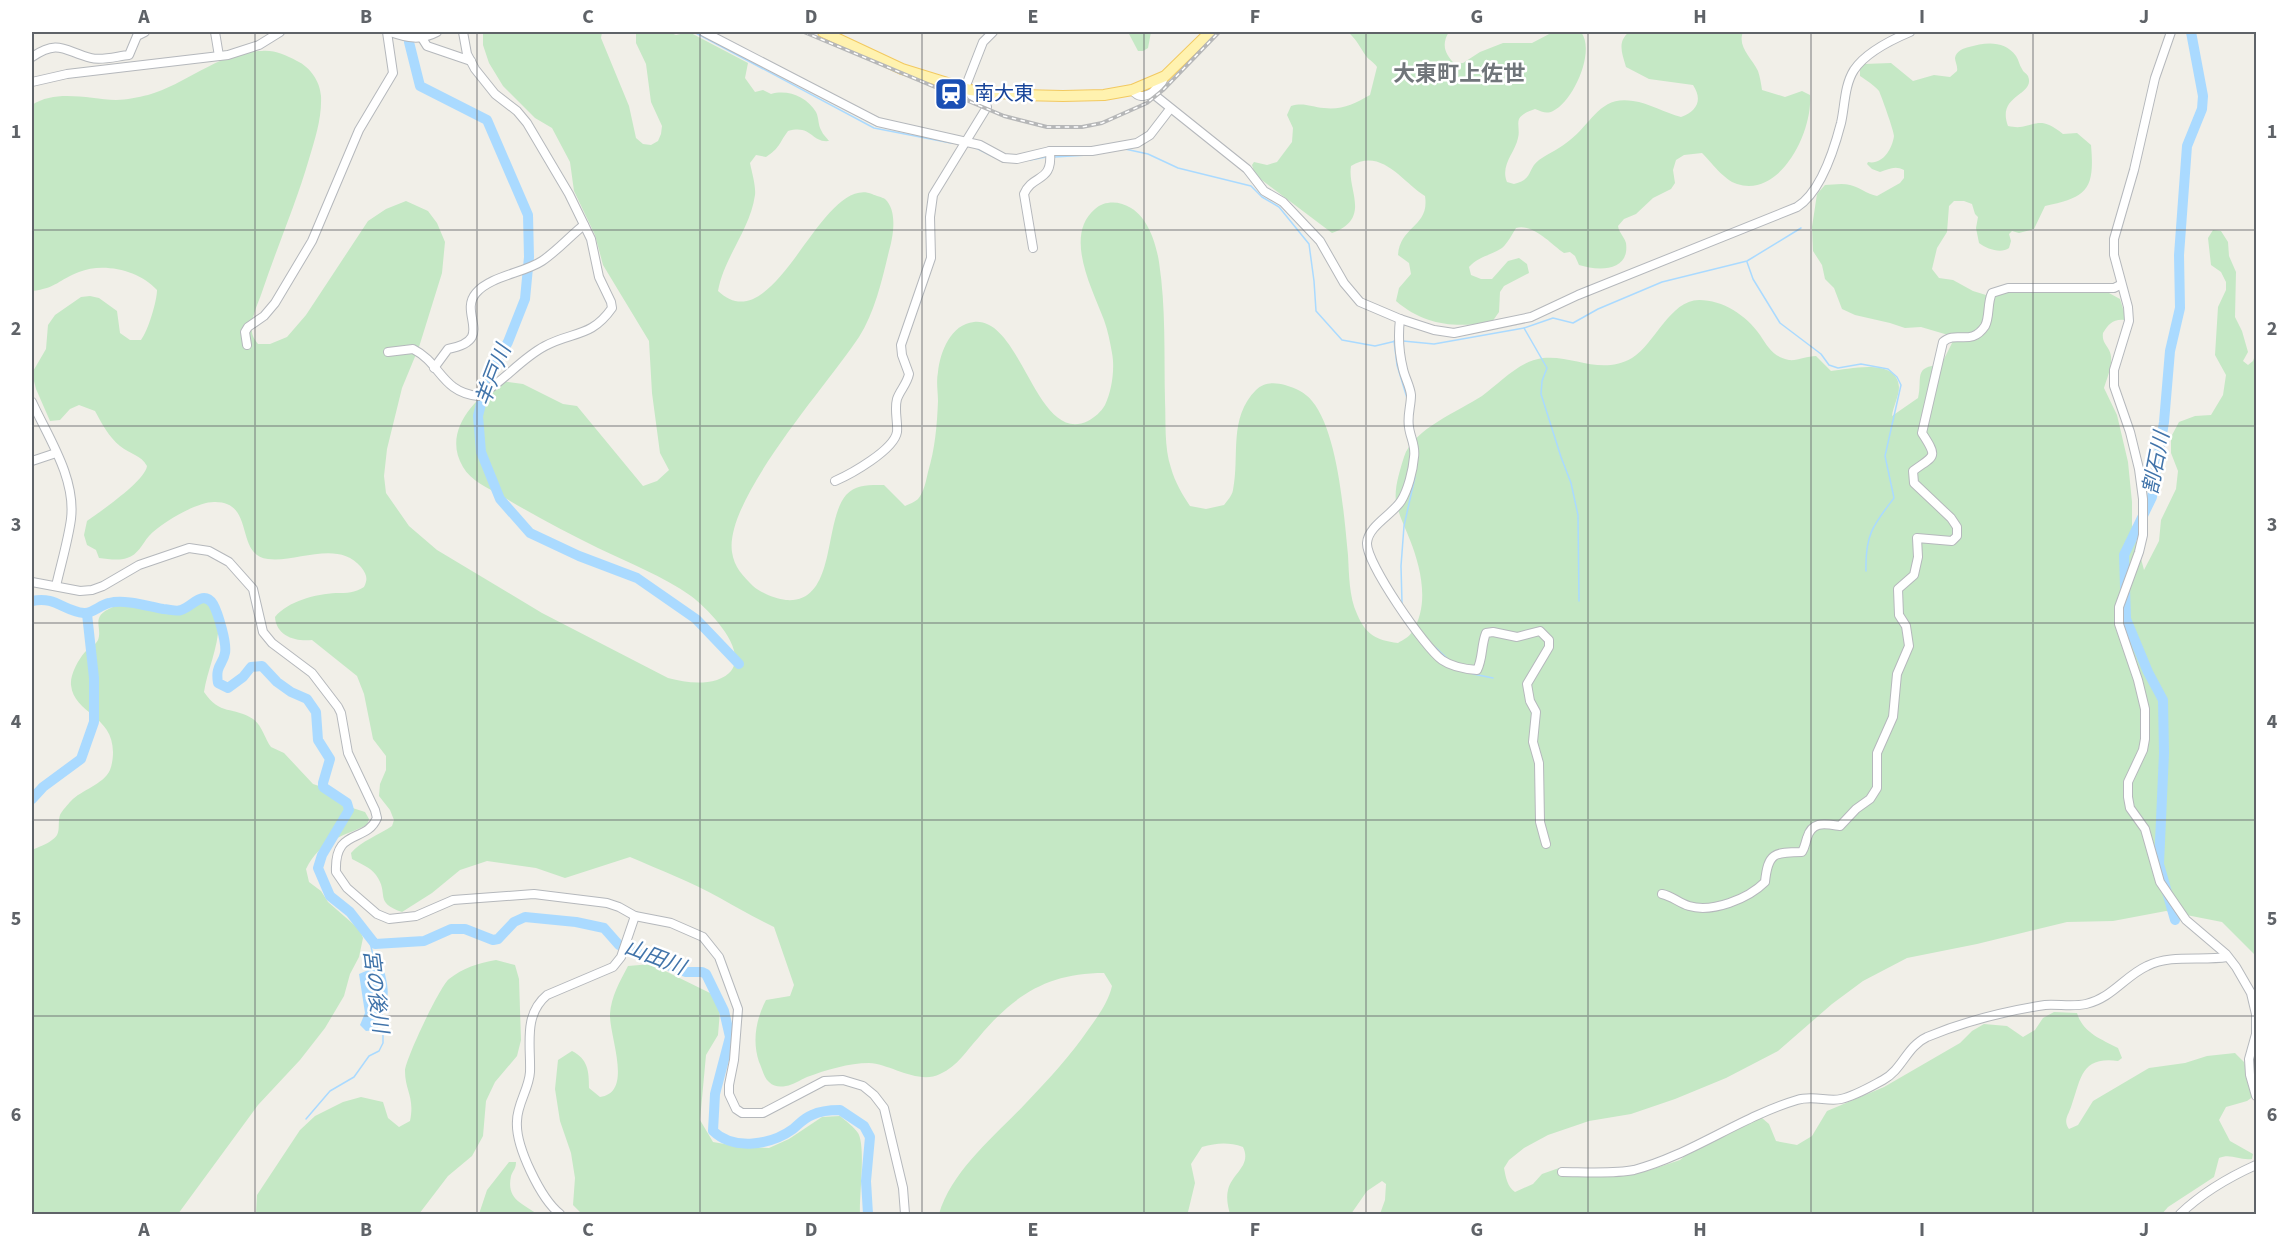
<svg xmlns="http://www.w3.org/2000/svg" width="2288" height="1246" font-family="'Source Sans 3','Noto Sans JP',sans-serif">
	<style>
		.green { fill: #c5e8c5 }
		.water { fill: #aadaff }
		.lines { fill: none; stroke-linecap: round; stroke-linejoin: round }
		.stream { stroke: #aadaff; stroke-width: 1.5 }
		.river { stroke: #aadaff; stroke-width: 10 }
		.minor-casing { stroke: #b5b8bc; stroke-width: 10 }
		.major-casing { stroke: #f2c960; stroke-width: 12 }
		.minor { stroke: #fff; stroke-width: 8 }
		.major { stroke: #fff2af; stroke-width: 10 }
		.rail-casing { stroke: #b6b7b8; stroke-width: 4 }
		.rail { stroke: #fff; stroke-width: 1.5; stroke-dasharray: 4.5; stroke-linecap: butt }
		.grid { fill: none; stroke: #5f6368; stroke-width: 1.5; stroke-opacity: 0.55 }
		.labels { text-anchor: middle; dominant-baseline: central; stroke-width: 5; stroke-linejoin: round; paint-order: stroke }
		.transit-label { font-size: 20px; fill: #164399; stroke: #fff; text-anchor: start }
		.water-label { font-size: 21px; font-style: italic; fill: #4174aa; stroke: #fff }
		.quarter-label { font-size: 22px; font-weight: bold; fill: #70757a; stroke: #fff }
		.neatline { fill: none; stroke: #5f6368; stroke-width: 2 }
		.grid-label { font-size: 20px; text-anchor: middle; font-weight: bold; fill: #5f6368 }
	</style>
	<rect width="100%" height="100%" fill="#f1efe8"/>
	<!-- green -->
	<g class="green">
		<path d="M483,32H602L601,38L629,106L636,138L643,144L651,145L658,141L661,134L662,126L651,102L646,64L636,43V32H668L676,35L689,32L748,63L745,78L755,92L763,90L771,94C788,89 807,97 816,112C819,118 818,125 821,130C823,135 827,138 829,141C811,143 812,124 788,131C779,143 780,148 766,157L756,155L750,163C752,173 756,186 755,195C750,230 724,257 718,291C775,345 820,174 872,194C876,196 882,197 885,199C898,211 893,237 889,251C882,280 875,312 859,337C829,383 724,499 732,552C734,567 743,576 753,586C761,593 776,599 786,600C837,604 823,522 846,495C856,484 870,485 884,485L905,506C909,504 915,502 918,499C924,492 926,481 928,472C935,449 937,426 938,401C938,392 936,382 938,372C940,352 951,324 974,322C1022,317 1036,446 1088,421C1095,417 1101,412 1105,405C1112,391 1115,368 1112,353C1110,342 1108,331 1104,320C1093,290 1063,236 1095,209C1105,200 1120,201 1131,208C1148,218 1156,243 1159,262C1166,308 1164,354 1165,401C1166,422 1164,447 1171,468C1175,482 1182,494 1190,506L1206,509L1224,505C1227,501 1232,496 1233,490C1240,456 1228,418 1256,390C1264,382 1275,382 1285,385C1295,388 1305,392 1312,401C1338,432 1344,515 1348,555C1349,573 1349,597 1357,614C1366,635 1376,640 1398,643C1403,640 1409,637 1412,632C1430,605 1421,568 1410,540C1405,527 1399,516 1396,502C1394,488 1400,470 1404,457C1413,429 1459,411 1482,396C1500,383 1519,361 1543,358C1575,355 1600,376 1632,358C1655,344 1670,300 1699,300C1723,300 1746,315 1760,335C1768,347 1773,357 1789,360C1797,361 1807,356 1816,356L1831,371C1850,369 1897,357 1899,387C1899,396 1893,407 1892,416L1918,398C1923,379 1912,366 1941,365L1955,337L1921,327L1905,328L1890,323L1855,315L1842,309L1834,288L1825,279L1822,265L1813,251L1812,227L1817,194L1825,185C1832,185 1842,183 1850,185C1859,187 1867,194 1877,196L1900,183L1904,178V170C1895,165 1889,169 1880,172L1872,169L1867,164L1868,162C1882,165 1892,150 1894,136C1894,131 1881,95 1879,91C1874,85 1866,80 1860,76V69L1864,64L1891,63L1913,81L1934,75L1950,77L1957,71C1958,66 1955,62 1955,58C1956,51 1964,48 1969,47C1985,42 2005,40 2016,56C2019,60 2019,65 2022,69C2023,72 2026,73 2028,76C2036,96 1996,94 2008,126C2034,132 2035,111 2063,134L2077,133L2091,145C2095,190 2087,197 2045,206L2034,229L2019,233L2012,231L2009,234L2011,241L2009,248C2001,254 1987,249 1979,243L1976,228L1978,217L1975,214L1972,204L1964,201H1954L1949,206L1947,232L1937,248L1932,269L1939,278L1953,280L1973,291L1986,295L2011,290H2069L2109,293L2120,299L2125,315L2124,320C2113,319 2109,324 2103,333C2102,341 2105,343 2109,350C2115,361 2107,378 2104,388L2117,415L2128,462L2132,502V525L2144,570L2159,541L2161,520L2176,489L2178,471L2171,453V437L2179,422L2195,416L2211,415L2223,395L2226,375L2215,355L2218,307L2226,290V282L2221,272L2211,265L2208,238L2213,230L2221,231L2228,242L2229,256L2236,272L2235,317L2242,331L2248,352L2243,361L2248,365L2253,361L2256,352V956L2222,922L2166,911L2113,921L2067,922L1977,944L1907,958L1863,981L1832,1004L1778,1051L1726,1078L1675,1099L1631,1114L1589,1121L1548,1135L1524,1148L1509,1160L1504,1168C1506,1178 1507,1186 1515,1192L1533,1184L1542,1174L1559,1168H1615L1632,1173L1647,1171L1680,1160L1711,1134L1748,1117L1762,1118L1769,1124L1776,1141L1797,1145L1812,1136L1827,1111L1884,1087L1960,1043L1972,1031L1984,1024L2007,1026L2023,1037L2035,1030L2043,1018L2054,1012L2077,1013C2083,1033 2101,1039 2118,1048L2122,1058L2118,1061C2080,1056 2081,1080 2071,1107C2068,1116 2063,1120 2069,1129L2078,1125L2093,1101L2149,1068L2185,1063L2207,1056L2235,1053L2244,1062L2254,1096L2247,1101L2226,1107L2219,1120L2230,1141L2253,1154L2252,1159C2240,1161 2231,1153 2219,1158L2214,1177L2168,1207L2162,1214H1380L1385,1200L1386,1184L1382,1181L1367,1191L1351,1214H1230C1228,1207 1226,1198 1228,1190C1232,1173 1252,1166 1243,1147C1228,1142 1217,1143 1202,1147L1191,1164L1195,1183L1188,1212L1184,1214H939C952,1170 995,1136 1026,1103C1048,1080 1070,1056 1088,1030C1098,1016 1108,1003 1112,986L1104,973C1048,973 1014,995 979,1037C966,1051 958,1066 940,1074C918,1085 891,1064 869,1063C849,1063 826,1070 807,1077C800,1080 793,1085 786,1086C780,1087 774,1087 769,1082C764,1078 762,1068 759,1062C752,1041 756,1019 766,1000L790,996L794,985L774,927C755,918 738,908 720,898C692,882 660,870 630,857L565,878L536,868L487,861L460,870L432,893L402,912C373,902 390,894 376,875C370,867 361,864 352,859L351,853C361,841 379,835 392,826L394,820L390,810L379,796L380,784L386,770V756L373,739L364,694L357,676L312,640C296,642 276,636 275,617C288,601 316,594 336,593C348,593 354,593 364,587C368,579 367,575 361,567C338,539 296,563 268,559C234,555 256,501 214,502C196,502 161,523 149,536C142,544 138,555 127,558C119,561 108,559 99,558L96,550L87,545L84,535L87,521C101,511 145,481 147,466C141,455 130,454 120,446C109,437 102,424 95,411L79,405L70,409L60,420L50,421L36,389L32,373L46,349L48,325L55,315L81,297L90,296L99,298L117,311L120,333L130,340H141C148,331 157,301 157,290C139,270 103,262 79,272C58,280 57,288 32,291V105C56,89 89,99 116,100C127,100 138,97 148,95C187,84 220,51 262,51C275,50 285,55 297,61C310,67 320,81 321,96C322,118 315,139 309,159C296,204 277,247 262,292C258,304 248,323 253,336C254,339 256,341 258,344H270L287,337L306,315L368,221L386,209L406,201L428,211L437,223L445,242L442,273L419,347L402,388L387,449L384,476L386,493L409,526L437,550L542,613L668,678C684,682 700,685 717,680C762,664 712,612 691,596C663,576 629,563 598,548C566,532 533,515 502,496C488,488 471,481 463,467C442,432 474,399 501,381L523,384L563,404L577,406L643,486L657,481L669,470L660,453L652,393L649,341L603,265L595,235L574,191L570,162L552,128L535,118L503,86L489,63L483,45Z"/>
		<polygon points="1128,32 1151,32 1148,48 1143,51 1138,51"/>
		<path d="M1348,32H1449C1441,44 1445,54 1454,63H1463L1480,52L1503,43H1532L1553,32H1581C1596,51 1573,102 1553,111C1547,114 1542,112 1535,109C1530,111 1522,113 1519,119C1517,124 1520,131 1518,138C1515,153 1500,165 1507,182L1514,184C1534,179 1527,169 1539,160C1549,153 1561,148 1570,140C1592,123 1600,95 1633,101C1649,103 1665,113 1681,117C1697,111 1703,100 1693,85L1649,79L1626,67C1622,53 1617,42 1629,32H1743C1737,47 1752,58 1758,71C1760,77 1761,83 1762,90L1785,97L1802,91L1810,95C1813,131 1781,198 1737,184C1724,180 1711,162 1702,153L1684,155L1676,160L1673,170L1675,183L1671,189L1653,198L1636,214L1624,219L1618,226C1619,233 1624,236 1626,243C1630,272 1598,271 1579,265L1575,256L1570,252L1564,253C1551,244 1533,223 1516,228C1512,234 1508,243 1502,248C1490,256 1479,256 1469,267L1471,275L1481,279H1492L1508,261L1519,258L1527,264L1529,273L1504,286L1500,292L1499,312L1492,322C1456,328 1425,326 1396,301L1399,288L1411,274L1409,263L1398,255C1400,226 1430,227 1425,196C1403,183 1382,147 1351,166C1347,191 1372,218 1332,233L1255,175L1252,165L1254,162L1267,165L1277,162L1292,142L1293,128L1287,115L1291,106C1304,102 1311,107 1324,108C1342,110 1354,104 1370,95L1377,67C1374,62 1370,61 1366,56C1359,46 1358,41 1348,32Z"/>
		<path d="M204,599L213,602C228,629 208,664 204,692C220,716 233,706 253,719C262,725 265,739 271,747L284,753L313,784L325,788L331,797L340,804L365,812L369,819L367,825C339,838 321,840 306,869L309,882L321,891L328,902L360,930L363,938L359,957L350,974L344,996L325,1028L300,1060L258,1105L178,1214H32V850C38,847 46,845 52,840C62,834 57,825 60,815C62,811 68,804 71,801C81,790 103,785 110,770C112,765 113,758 113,752C113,715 74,714 71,685C70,675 78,660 85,652C89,648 95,646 98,640C103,626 89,617 113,607C132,600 153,612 172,613C184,613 192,601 204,599Z"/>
		<path d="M496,960L515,965L519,979L521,1040L517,1056L495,1082L486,1101L483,1136L472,1156L448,1176L419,1214H256L257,1195L300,1130L315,1116L343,1102L361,1097L383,1102L388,1118L399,1127L410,1121C415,1097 405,1091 405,1071C405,1060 440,986 449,979C463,968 478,963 496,960Z"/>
		<path d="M651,964L710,993L720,1011L718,1035L706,1055L700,1120L713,1142L742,1147L769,1148L789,1139L822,1117L840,1116C846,1121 854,1127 858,1133C866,1146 859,1197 860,1214H582L573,1205L575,1178L571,1153L560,1121L555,1089L558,1060L572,1051C588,1059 589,1071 589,1088L600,1097C634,1093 609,1036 610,1014C611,997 620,981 628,966Z"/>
		<path d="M509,1162H516C516,1169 513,1170 511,1176C506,1200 523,1203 537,1214H479L487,1190Z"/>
	</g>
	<!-- water -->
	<path class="water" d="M382,964C392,995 388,1002 377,1030L366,1031L360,1025L365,1013L359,974Z"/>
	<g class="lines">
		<!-- stream -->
		<g class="stream">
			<polyline points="694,32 874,128 951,143"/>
			<polyline points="976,148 996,158"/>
			<polyline points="1125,149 1148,154 1178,168 1251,186 1262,197 1279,207 1309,244 1314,281 1316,311 1342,340 1375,346 1396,341"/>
			<polyline points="1054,157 1088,155"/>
			<polyline points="1030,160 1046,157"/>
			<path d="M1747,262L1753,279L1780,323L1821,354L1829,365L1838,368L1861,364L1888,369L1897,377L1901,385L1885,456L1894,498C1873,525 1865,535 1866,571"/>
			<polyline points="1524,328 1547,368 1542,381 1541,394 1561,457 1571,483 1578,515 1579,601"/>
			<polyline points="1394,341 1397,365 1407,398"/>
			<polyline points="1403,341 1434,344 1524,328 1553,318 1573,323 1598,309 1662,282 1747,261 1801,228"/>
			<polyline points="1402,603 1401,566 1404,526 1415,477"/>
			<polyline points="1435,647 1449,660"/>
			<polyline points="1473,674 1493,678"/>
			<polyline points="369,938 376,968"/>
			<polyline points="306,1119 330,1091 354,1077 369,1056 379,1051 383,1043 383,1025 379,1021"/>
		</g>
		<!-- river -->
		<g class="river">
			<polyline points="409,42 420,86 487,120 528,215 529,257 525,299 508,342 487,380 478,416 481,452 500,499 530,533 579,556 637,578 696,619 739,664"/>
			<path d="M32,601C56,596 63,611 84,613C92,614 100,605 109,603C125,599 147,606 163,609C169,609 176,612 181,610C192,607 203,589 213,604C218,613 227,643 225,653C223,665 215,665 218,683L228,688L243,677L251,667L262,666L277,682L291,692L307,699L316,712L318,740L330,759L323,783V787L347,803L349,810L322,855L318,868L330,896L350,912L375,944L424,941L451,929H465L493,940L498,939L514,922L525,917L576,922L604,928L619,945L630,950L686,972H702L706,974L724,1011L730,1037L715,1094L713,1131C734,1151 771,1145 793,1129C799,1124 804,1118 812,1115C820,1111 831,1110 840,1110L864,1126L870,1137L866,1181L868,1214"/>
			<polyline points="32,799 43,787 81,759 94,722 94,678 87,614"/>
			<polyline points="2175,920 2159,864 2164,753 2163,700 2148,672 2126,619 2124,555 2152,497 2164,422 2170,351 2180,308 2179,255 2187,146 2202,109 2203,96 2191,32"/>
		</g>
		<!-- minor casing -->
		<g class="minor-casing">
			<g id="minor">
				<polyline points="215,32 219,56"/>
				<path d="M390,32C408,38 420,41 437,32"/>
				<polyline points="704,32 878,122 980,145 1004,158 1017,159 1050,151 1092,151 1137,143 1150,135 1170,109"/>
				<polyline points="2171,32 2155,78 2134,170 2114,239 2114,255 2128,307 2129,321 2114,370 2114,386 2130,432 2139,469 2143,499 2143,535 2139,552 2119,607 2119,624 2138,680 2145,709 2145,739 2143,750 2128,782 2128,797 2130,808 2145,829 2160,882 2186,920 2226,954 2236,967 2251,993 2256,1014 2256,1034 2249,1059 2250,1075 2256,1096"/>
				<polyline points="422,38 427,46 471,61"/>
				<path d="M32,57C59,39 64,51 91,58C102,61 118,56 129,55L137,36L145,32"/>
				<path d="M1165,76L1162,82L1152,93L1247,169L1264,191L1283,202L1320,241L1344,283L1360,302L1400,319L1434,330L1454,333L1531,317L1578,295L1797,207C1821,192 1834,150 1841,123C1845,106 1844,86 1854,70C1866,52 1891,40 1910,32"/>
				<polyline points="32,82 67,74 228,55 259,45 280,32"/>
				<polyline points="965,88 983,42 993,32"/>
				<path d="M1132,90C1139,98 1143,97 1152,93"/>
				<path d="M1033,248L1024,194C1033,173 1053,184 1050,151"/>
				<path d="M1400,319C1398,336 1399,353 1403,369C1405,378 1410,386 1411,395C1411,406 1407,416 1409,427C1410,437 1416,446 1414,457C1413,470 1408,490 1401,501C1393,514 1368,526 1367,543C1366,563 1425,648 1442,660C1452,667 1464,669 1477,670C1483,659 1481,645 1486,633L1493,632L1517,637L1540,631L1549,640V647L1527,684L1530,701L1536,712L1533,742L1539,763L1540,822L1546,844"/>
				<polyline points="247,345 245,332 248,327 264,316 275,303 312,241 359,130 393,73 387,32"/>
				<path d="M388,352L413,349C441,363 441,392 478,396C503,383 520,359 545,346C573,331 591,338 612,308L611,302L599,277L591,239L569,194L527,123L517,111L495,94L475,69L467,54L463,32"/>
				<path d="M434,368L448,349C496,340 458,314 476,293C490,276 524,273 542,261C557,251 570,236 584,225"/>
				<path d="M32,402C48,437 76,478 71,519C68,541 61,564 56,586"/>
				<polyline points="32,461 56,453"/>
				<path d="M835,481C851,474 894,450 897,432C898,421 894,410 897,399C900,390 907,384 909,374L902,355L901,345L931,258L930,217L933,195L987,107L986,104L971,95L970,90"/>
				<path d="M32,582L80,591L92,590L103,586L139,565L189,548L209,551L229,562L253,589L263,632L272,643L312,673L338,707L341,713L348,753L375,810L377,818C366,844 334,827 336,872L347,888L377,914L389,919L416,916L453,900L534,894L607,903L619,907L635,916L671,923L703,937L719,957L738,1009L734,1060L729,1085V1094L736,1109L742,1113H763L824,1081L843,1080L863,1086L874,1095L884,1108L903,1188L905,1214"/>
				<path d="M1662,894C1672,896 1679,903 1689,906C1712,913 1748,899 1765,882C1768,853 1774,852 1802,852C1805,847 1805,844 1807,838C1812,820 1826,824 1840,826L1856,809L1870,799L1877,788V753L1893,717L1897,674L1909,646L1906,626L1899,615L1898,589L1914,575L1918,557L1917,538L1952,541L1957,536V527L1951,518L1914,483L1913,471C1934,455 1939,459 1922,433L1943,342C1956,330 1971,347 1985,326C1990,317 1987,303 1992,293L2008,288H2114L2120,285"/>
				<path d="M1562,1172C1582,1172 1615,1174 1634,1170C1691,1155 1740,1117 1797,1100C1813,1095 1828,1102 1841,1099C1855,1096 1870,1087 1883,1080C1903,1069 1906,1047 1927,1037C1963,1022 2006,1011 2045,1005C2058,1004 2073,1007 2086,1004C2112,998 2125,976 2147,966C2170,954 2202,961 2227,957"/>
				<path d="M560,1214C541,1199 515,1146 517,1121C517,1104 529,1089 530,1072C531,1045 523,1015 547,995L613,967L621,957L635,916"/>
				<path d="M2180,1214C2203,1192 2227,1178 2256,1165"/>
			</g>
		</g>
		<!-- major casing -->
		<g class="major-casing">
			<polyline id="major" points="823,32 902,69 970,90 1020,95 1063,96 1104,95 1132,90 1165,76 1210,32"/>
		</g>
		<!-- minor -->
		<use href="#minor" class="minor"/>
		<!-- major -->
		<use href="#major" class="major"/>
		<!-- rail casing -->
		<g class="rail-casing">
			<polyline id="rail" points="804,32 1004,116 1047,127 1082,127 1102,123 1147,103 1163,90 1219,32"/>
		</g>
		<!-- rail -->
		<use href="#rail" class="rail"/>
	</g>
	<!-- grid -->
	<path class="grid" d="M255,32V1214M477,32V1214M700,32V1214M922,32V1214M1144,32V1214M1366,32V1214M1588,32V1214M1811,32V1214M2033,32V1214M32,230H2256M32,426H2256M32,623H2256M32,820H2256M32,1016H2256"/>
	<!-- icons -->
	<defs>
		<g id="station-square" transform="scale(1.725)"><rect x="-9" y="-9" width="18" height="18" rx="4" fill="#1a4fb4" stroke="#fff"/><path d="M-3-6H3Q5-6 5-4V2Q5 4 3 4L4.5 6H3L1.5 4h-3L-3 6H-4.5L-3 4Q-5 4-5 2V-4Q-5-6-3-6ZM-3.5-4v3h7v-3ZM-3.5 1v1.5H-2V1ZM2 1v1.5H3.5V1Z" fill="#fff"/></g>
	</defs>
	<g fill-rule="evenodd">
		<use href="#station-square" x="951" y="94"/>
	</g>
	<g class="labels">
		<!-- transit labels -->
		<g class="transit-label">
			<text x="974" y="94">南大東</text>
		</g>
		<!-- water labels -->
		<g class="water-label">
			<text transform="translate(493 375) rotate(-69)">羊戸川</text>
			<text transform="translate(2156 463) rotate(-79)">割石川</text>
			<text transform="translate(655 957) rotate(21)">山田川</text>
			<text transform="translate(376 991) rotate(83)">宮の後川</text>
		</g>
		<!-- quarter labels -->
		<g class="quarter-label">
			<text x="1459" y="74">大東町上佐世</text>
		</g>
	</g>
	<!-- border -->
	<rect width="2288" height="1246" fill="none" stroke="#ffffff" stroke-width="66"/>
	<rect x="33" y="33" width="2222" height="1180" class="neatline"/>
	<g class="grid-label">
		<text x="144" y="23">A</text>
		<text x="366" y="23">B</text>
		<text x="588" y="23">C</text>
		<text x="811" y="23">D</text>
		<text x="1033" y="23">E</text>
		<text x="1255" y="23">F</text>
		<text x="1477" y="23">G</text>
		<text x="1700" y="23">H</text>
		<text x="1922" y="23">I</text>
		<text x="2144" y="23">J</text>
		<text x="16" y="138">1</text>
		<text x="2272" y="138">1</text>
		<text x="16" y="335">2</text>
		<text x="2272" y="335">2</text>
		<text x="16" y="531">3</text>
		<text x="2272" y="531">3</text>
		<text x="16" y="728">4</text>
		<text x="2272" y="728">4</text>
		<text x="16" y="925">5</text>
		<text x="2272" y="925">5</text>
		<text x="16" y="1121">6</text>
		<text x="2272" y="1121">6</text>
		<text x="144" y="1236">A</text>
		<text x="366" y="1236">B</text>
		<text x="588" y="1236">C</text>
		<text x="811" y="1236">D</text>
		<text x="1033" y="1236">E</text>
		<text x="1255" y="1236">F</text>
		<text x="1477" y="1236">G</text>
		<text x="1700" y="1236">H</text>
		<text x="1922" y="1236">I</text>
		<text x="2144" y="1236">J</text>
	</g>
</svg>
